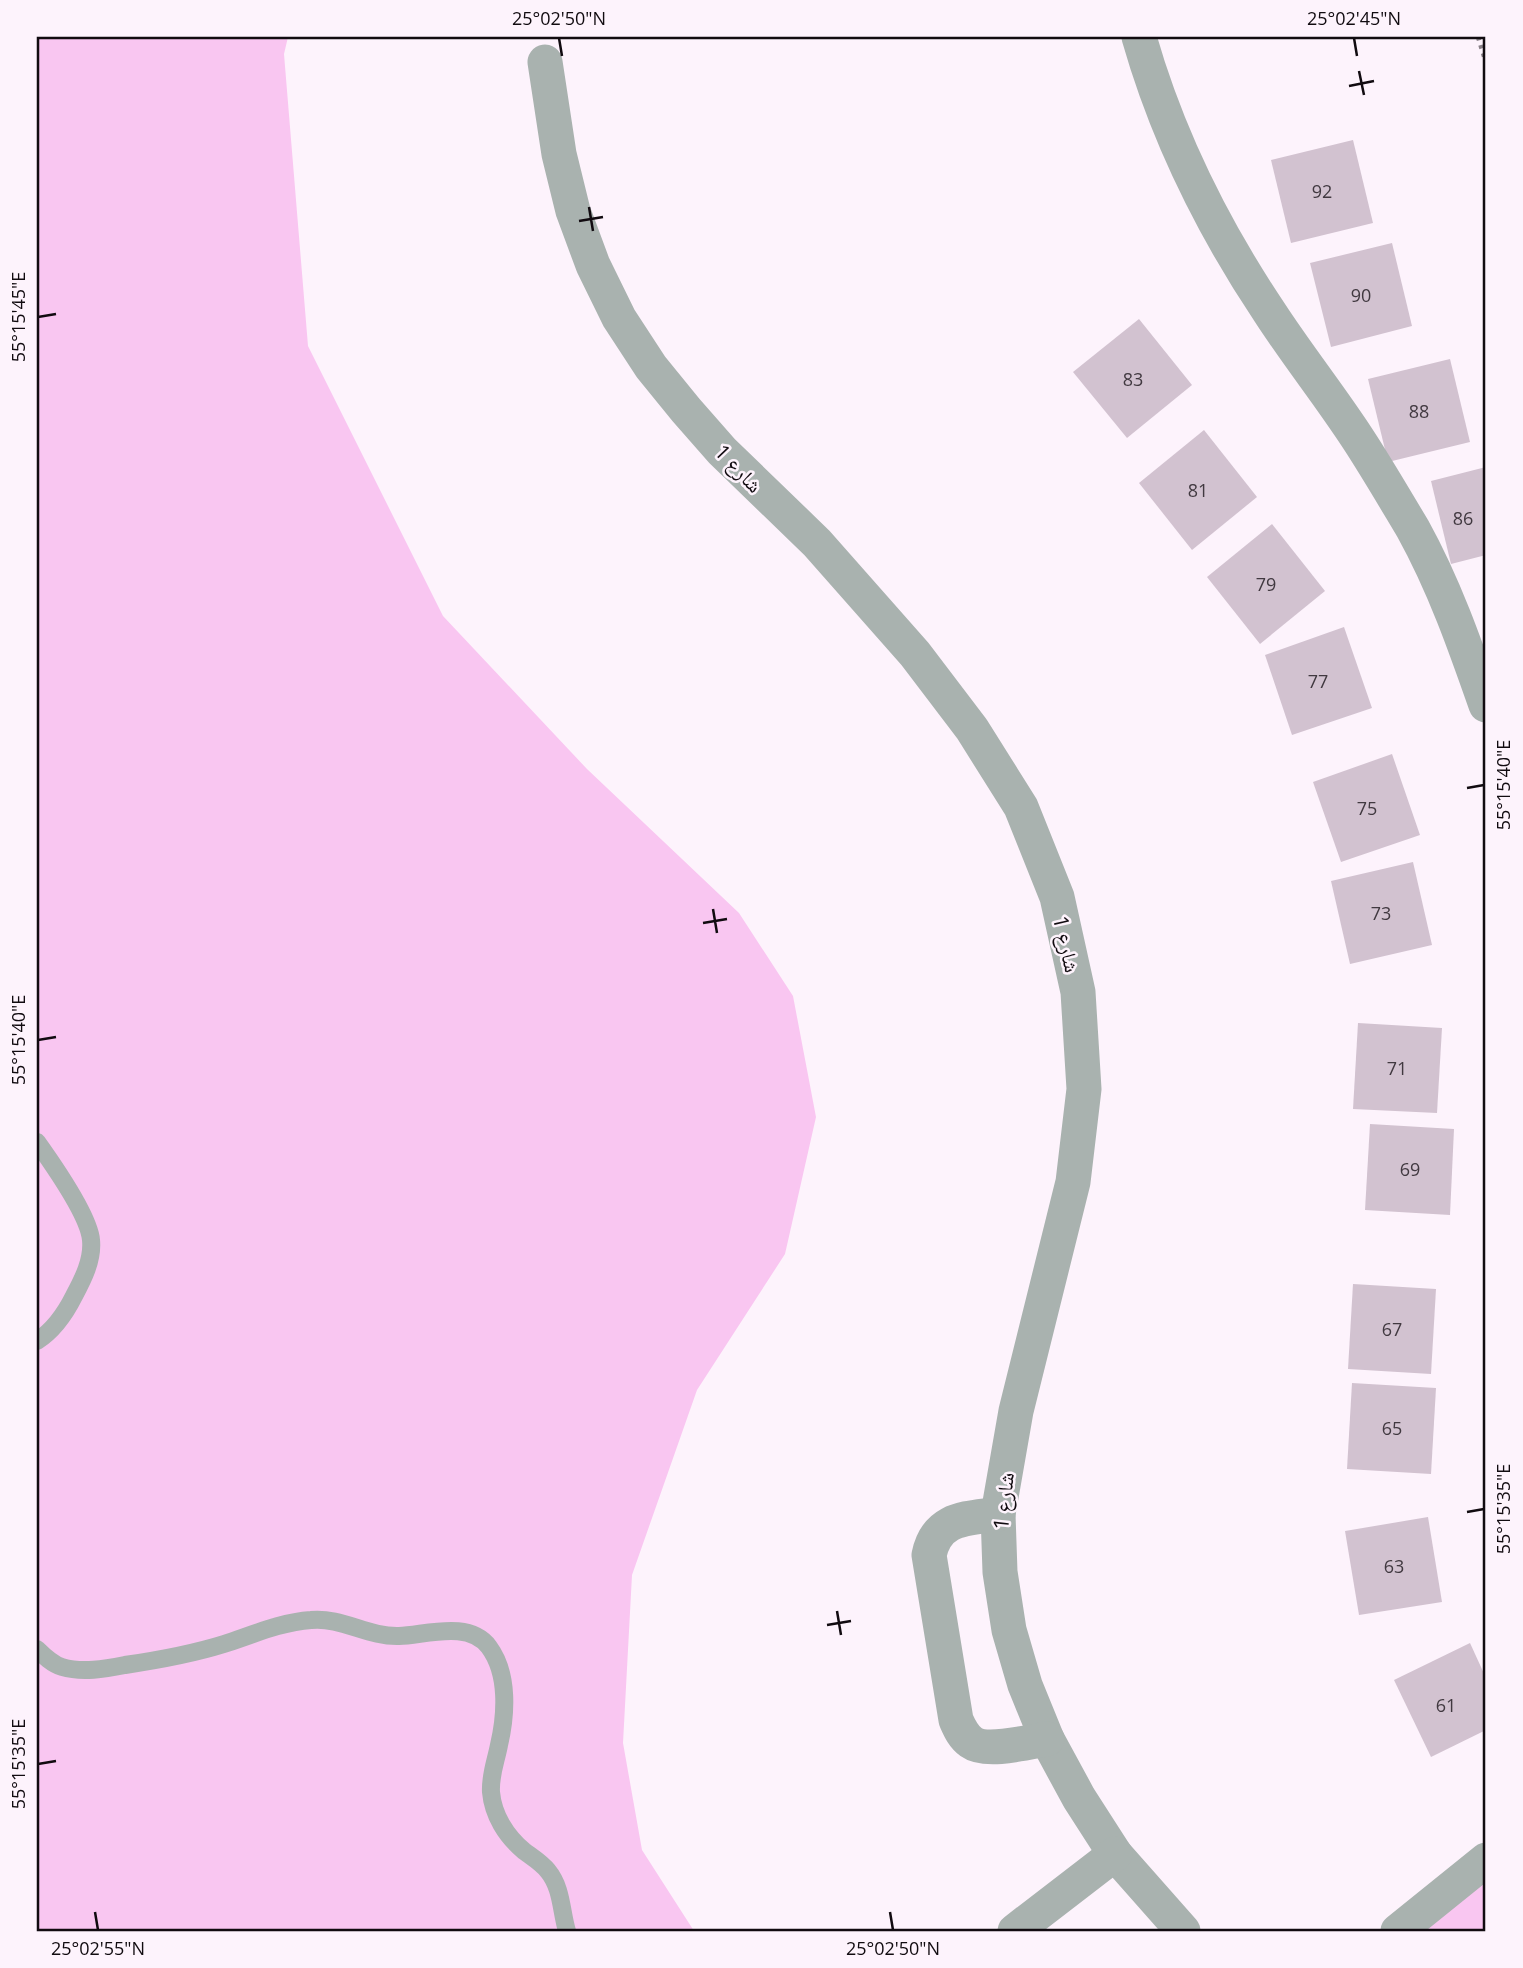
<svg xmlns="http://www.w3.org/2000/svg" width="1523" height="1968" font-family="'Open Sans','Noto Naskh Arabic',sans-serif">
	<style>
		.green { fill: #f9c6f1 }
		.building { fill: #d2c2d0 }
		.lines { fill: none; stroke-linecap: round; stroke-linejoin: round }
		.path { stroke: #898188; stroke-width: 4.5; stroke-dasharray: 3.5 5; stroke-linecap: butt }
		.lane { stroke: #a9b2af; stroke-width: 18 }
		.street { stroke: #a9b2af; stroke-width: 35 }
		.ticks { fill: none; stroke: #110b10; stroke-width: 2.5 }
		.labels { text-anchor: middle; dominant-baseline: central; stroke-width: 5; stroke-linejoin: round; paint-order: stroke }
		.number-label { font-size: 18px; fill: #413940 }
		.street-label { font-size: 21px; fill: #110b10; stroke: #fdf3fc }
		.neatline { fill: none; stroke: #110b10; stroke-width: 2.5 }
		.ticks-label { font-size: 18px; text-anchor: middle; fill: #110b10 }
	</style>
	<rect width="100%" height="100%" fill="#fdf3fc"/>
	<!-- green -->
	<g class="green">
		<polygon points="37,37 288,37 284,54 308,346 443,616 587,769 739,913 793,996 816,1117 785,1254 697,1390 632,1575 623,1743 642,1850 694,1931 37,1931"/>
		<polygon points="1486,1869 1486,1931 1411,1931"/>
	</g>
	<!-- building -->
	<g class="building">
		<polygon points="1353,140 1373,223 1291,243 1271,160"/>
		<polygon points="1392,243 1412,326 1331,347 1310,263"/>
		<polygon points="1139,319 1192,385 1127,438 1073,372"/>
		<polygon points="1450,359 1470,442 1388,462 1368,379"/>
		<polygon points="1204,430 1257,497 1192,550 1139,483"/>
		<polygon points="1486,467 1486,555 1451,564 1431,481"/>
		<polygon points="1272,524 1325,591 1260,644 1207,577"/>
		<polygon points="1344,627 1372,708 1292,735 1265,655"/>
		<polygon points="1392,754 1420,835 1341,862 1313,782"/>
		<polygon points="1413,862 1432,945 1350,964 1331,881"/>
		<polygon points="1358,1023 1442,1028 1437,1113 1353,1109"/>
		<polygon points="1370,1124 1454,1129 1450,1215 1365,1210"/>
		<polygon points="1353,1284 1436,1289 1431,1374 1348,1369"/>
		<polygon points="1352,1383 1436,1388 1431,1474 1347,1469"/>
		<polygon points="1428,1517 1442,1602 1359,1615 1345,1531"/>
		<polygon points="1470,1643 1486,1678 1486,1730 1431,1757 1394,1680"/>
	</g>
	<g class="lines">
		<!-- path -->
		<polyline class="path" points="1478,37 1486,63"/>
		<!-- lane -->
		<g class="lane">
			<path d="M37,1142C52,1163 89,1216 91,1240C93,1260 83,1279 74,1296C65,1314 54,1330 37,1341"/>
			<path d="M37,1649C44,1656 52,1664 62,1667C82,1673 105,1669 125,1665C159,1660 192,1654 224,1644C252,1635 281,1622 311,1620C342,1617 368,1637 399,1636C426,1635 469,1620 489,1647C509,1674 506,1715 499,1745C496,1761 490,1775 491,1792C493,1815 506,1836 524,1851C532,1857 542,1863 548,1871C562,1888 561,1911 567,1931"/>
		</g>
		<!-- street -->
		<g class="street">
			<path d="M1139,37C1167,135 1213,228 1270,313C1298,356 1330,396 1358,439C1377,468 1395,499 1413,529C1444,585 1465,645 1486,705"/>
			<polyline points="545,62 559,154 573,211 593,265 619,318 651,367 686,410 722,451 817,543 915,654 972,729 1021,807 1057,897 1078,992 1084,1089 1073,1182 1016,1411 998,1514 1000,1572 1009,1630 1025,1685 1047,1739 1079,1798 1115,1854 1183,1931"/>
			<path d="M998,1514C966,1519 937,1517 929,1555L956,1720C960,1729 963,1736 971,1742C986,1753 1029,1742 1047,1739"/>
			<polyline points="1015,1931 1115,1854"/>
			<polyline points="1398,1931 1486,1860"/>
		</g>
	</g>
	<!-- ticks -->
	<path class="ticks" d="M559,38L562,56M1354,38L1357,56M1359,71L1364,95M1349,86L1374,81M589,207L593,231M579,221L603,217M38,317L56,314M1467,788L1484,785M713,909L717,933M703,923L727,919M38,1040L56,1037M1467,1512L1484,1509M837,1611L841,1635M827,1625L851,1621M38,1764L56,1761M95,1912L98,1930M890,1912L893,1930"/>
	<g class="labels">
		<!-- number labels -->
		<g class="number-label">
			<text x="1322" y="191">92</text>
			<text x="1361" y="295">90</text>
			<text x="1133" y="379">83</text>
			<text x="1419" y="411">88</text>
			<text x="1198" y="490">81</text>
			<text x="1463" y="518">86</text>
			<text x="1266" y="584">79</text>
			<text x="1318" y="681">77</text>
			<text x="1367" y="808">75</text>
			<text x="1381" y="913">73</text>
			<text x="1397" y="1068">71</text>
			<text x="1410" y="1169">69</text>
			<text x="1392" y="1329">67</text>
			<text x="1392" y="1428">65</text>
			<text x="1394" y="1566">63</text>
			<text x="1446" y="1705">61</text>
		</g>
		<!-- street labels -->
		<g class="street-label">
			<text transform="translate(739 468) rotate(46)">شارع 1</text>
			<text transform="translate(1067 944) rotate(77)">شارع 1</text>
			<text transform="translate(1003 1501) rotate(-84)">شارع 1</text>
		</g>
	</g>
	<!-- border -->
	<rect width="1523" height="1968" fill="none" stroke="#fdf3fc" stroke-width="77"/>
	<rect x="38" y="38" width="1446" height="1892" class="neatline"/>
	<g class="ticks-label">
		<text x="559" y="25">25°02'50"N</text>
		<text x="1354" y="25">25°02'45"N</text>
		<text transform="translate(19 317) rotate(-90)" y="6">55°15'45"E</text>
		<text transform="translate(1504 785) rotate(-90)" y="6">55°15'40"E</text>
		<text transform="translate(19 1040) rotate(-90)" y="6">55°15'40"E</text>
		<text transform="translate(1504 1509) rotate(-90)" y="6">55°15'35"E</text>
		<text transform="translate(19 1764) rotate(-90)" y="6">55°15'35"E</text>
		<text x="98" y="1955">25°02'55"N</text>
		<text x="893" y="1955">25°02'50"N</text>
	</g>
</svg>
